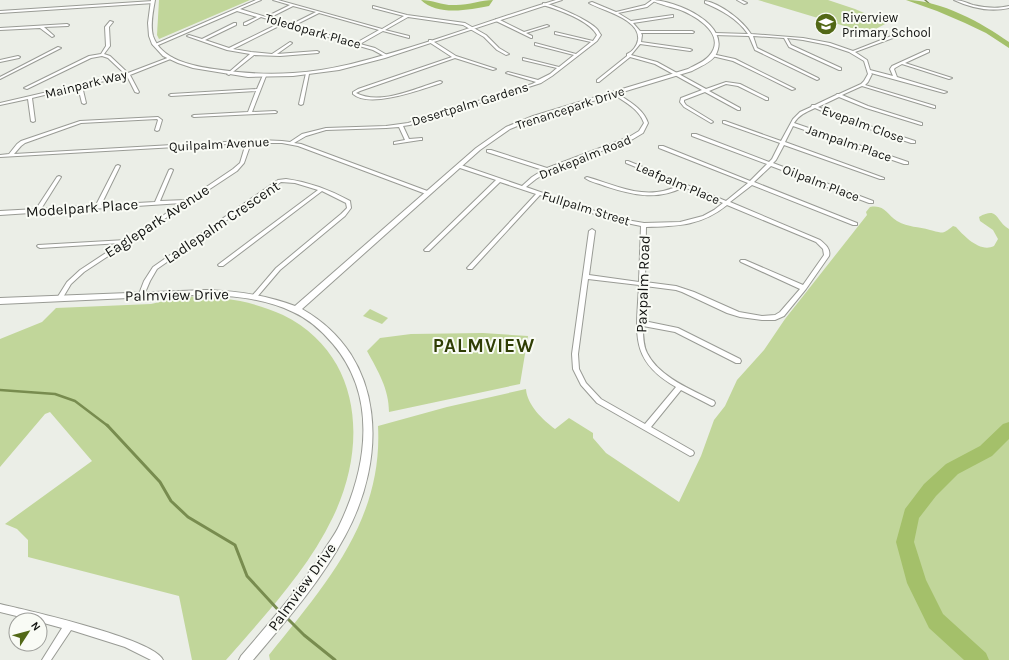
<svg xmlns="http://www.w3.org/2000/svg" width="1009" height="660" font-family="Karla,sans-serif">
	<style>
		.green { fill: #c1d69a }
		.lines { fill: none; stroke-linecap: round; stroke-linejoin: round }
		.stream-far2 { stroke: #788c4f; stroke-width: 1.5 }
		.stream-far1 { stroke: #788c4f; stroke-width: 2.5 }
		.stream { stroke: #788c4f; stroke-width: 3 }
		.river { fill: #a4c06a; fill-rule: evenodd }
		.minor-casing { stroke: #999b95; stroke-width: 2 }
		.tertiary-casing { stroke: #999b95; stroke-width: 2 }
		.minor { fill: #fff; fill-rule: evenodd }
		.tertiary { fill: #fff; fill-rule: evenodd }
		.labels { text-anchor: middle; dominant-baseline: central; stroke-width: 4; stroke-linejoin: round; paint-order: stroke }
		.far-poi-label { font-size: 13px; fill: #121311; stroke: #f9fbf5; text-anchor: start }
		.far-street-label { font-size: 13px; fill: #121311; stroke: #f9fbf5 }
		.street-label { font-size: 15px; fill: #121311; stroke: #f9fbf5 }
		.district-label { font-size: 19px; font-weight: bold; letter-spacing: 1px; fill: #2f3d04; stroke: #f9fbf5 }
	</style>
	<rect width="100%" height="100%" fill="#ebeee7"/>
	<!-- green -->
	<g class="green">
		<polygon points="159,0 250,0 159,39 157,35"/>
		<polygon points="758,0 828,0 855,9 887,23 868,33"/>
		<path d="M870,207C885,204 887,215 897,221C909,228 918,226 930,230C943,233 942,235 953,226L956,227C964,236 980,253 994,246L998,239L993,230L980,221L979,217C999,206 995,221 1009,229V660H270L269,655C325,585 383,521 378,426L447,407L526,389C527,405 543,420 555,429L569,418L593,433V438L606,453L679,502L701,456L714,420L725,406L737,380L764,350L785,319L867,215L866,212Z"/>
		<path d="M182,297C217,296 251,300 283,315C362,354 368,445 333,517C307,571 265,615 226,660H192L179,596L28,557V540L17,529L5,524L92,461L50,412L45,414L0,467V339L42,322L56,308L151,304Z"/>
		<polygon points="370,309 388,318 382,324 363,316"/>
		<path d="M483,333L528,336L520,384L389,412C389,389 378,371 367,351L380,338L411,334Z"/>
	</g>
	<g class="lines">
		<!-- stream-far2 -->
		<polyline class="stream-far2" points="925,0 932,6"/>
		<!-- stream-far1 -->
		<polyline class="stream-far1" points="0,390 55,394 75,401 108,426"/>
		<!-- stream -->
		<g class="stream">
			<polyline points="107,425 160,482 171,501 188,517 235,545 247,576 281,613"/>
			<polyline points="286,617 304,635 335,660"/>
		</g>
		<!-- river -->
		<g class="river">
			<path d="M421,0C433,0 443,6 456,5C469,5 482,0 493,0L489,6C469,10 437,16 421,0Z"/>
			<path d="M906,0C941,0 982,23 1009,42V48L986,33L965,23L937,11Z"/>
			<polygon points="1009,422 1009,439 992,456 958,474 936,496 919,518 914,542 926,580 943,614 986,653 989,660 964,660 929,628 907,583 896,542 905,509 924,484 946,464 980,446 1003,424"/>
		</g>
		<!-- minor casing -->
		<g class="minor-casing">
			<g id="minor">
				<path d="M256,0H261L240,9L266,17L290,5L273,0H278L382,29L404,16L373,8V6L407,15L465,23L486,35L499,48L509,54L506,55L497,50L484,37L463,25L408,17L385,30L409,36V38L383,31L360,44L375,48L387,55L388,56L386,57L373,50L283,24L233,49L251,52L272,54L290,42L292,43L291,44L277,54L317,51L319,52L318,53L280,56L254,55L229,75L227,74L228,73L250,54L227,50L187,36L189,35L202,39L234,23H236V25L205,40L229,48L280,23L261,17L246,25H244V23L257,17L237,11L156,46L153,45ZM293,6L316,12L292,24L269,18ZM319,13L379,30L356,43L295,25Z"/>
				<path d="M652,0H656L647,7L618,13L631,21L673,15V17H672L633,23L640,31H692L694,32L693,33H641L642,35L641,42L690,49L692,50L690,51L640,44L631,55L657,62L706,89L726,82L740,84L768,98V100H766L738,86L726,84L709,91L740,108V110H738L705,92L684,100V102L686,105L712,121L713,122L711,123L684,107L680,102L681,98L702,90L655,64L630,57L599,82H597V80L627,56V54C632,52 637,46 638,40C641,19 603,11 589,3L592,2L616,12L645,5Z"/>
				<polygon points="737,0 741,0 747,3 744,4"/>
				<path d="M954,0C961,0 967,3 973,5C986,8 997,9 1009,6V8C991,12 971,8 954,0Z"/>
				<polygon points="153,1 154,1 154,3 0,13 0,11"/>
				<path d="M705,1C720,3 743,21 751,34L803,38L830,43L853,51L899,33H901V35L855,52L867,60L870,70L893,76L890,69L892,66L927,50H929V52L905,63L952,78L949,79L902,64L895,68L894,69L897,77L947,92L944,93L871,73L872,74L868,82L865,85L935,106V108H934L862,86L842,95L868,106L922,123V125H921L866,108L839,97L818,107L842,117L915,141V143H911L840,119L815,108C806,112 799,115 794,123L908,162V164H904L793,126L785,142L884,178V179H880L784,145L776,160L773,163L873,201V203H869L771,166L754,182L857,223V225H853L752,185L730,202L820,240C825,244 831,249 829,256L806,289L784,316L775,320H762L740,317L727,313L682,292L676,290L645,286L644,321L678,328L740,359L741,361L740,363H736L675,332L643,326C643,335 643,345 647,353C659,377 692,390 714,401L715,403L714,405L712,406L710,405L681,390L651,427L693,451L694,453L693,455L690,456L597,403L581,385L573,369L572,354L589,231L592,229L595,231L589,275L639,282L641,226L612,220L540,195L472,269H468L467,268L468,267L536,194L500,182L429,251H425L424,250L496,180L457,167V165H461L522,186L532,177L543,170L487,152V150H491L547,168L629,137L639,131L644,123C639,109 625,102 613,94V92H615C628,101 643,108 648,123L643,133L633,139L549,171L536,179L526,187L615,218L644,223L680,222L703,216L714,210L723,203L684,187C656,201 633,195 605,186C598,183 590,182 585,178L587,177C619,186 646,202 680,185L626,163V161H628L726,201L748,183L659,148V146H663L750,181L767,164L692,136V134H696L769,162L772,159L780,143L723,123V121H725L781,141L793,119L800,112L811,107L812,105H815L836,95L837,94H839L861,84L864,81L868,74L864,61L849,52L828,45L803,40L787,38L791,45L841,68V70H839L789,47L784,38L753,36L757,48L818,78L819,79L817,80L755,50L749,36L714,35V33H715L748,34C737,18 721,10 705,3ZM727,205L816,242L823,249L824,255L803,285L745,260H741L740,261L741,262L800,289L780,312L775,315L762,316L739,312L694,292L676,286L645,282L646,227C678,226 701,226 727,205ZM588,279L639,285C637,332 628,360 676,387L645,424L601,399L586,383L579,369L578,354Z"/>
				<path d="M543,3C555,5 589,20 597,29C598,30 600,34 601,35L597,41L552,76L541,83L410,125L403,126L409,139L422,138V140H420L394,144V142L405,140L399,127L386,128L326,130L306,136L294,143L301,144L430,192V194H426L298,146L282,143H251L244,163L237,171L84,272L71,284L62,299L60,300L57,298L67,282L80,270L121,243L40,248L38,247L37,246L38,245L126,240L182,203L0,215V211L36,209L57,177L59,176L61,177L41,209L96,205L116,166L118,165L120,166L101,205L155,202L169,170L171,169L173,170L160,201L187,200L233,169L240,163L246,143L0,157V155L9,154L17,144L21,141L80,121L158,117L162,120L159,130L157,131L155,130L158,120L157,119L81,123L25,143L21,146L14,154L259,140L282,141L290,142L302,134L326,128L386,126L408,123L532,84L536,82L506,73L508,72L538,80L550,74L557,68L523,60V58L559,67L574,55L535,45V43L576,54L591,42L555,34V32L593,41L597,35C589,20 559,10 543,5Z"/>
				<polygon points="496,19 498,19 524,32 547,25 549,26 526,33 532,36 532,38 531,38 496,21"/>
				<polygon points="110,21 113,22 109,27 110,46 104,54 110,56 128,73 170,57 173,58 130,75 139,92 138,93 135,92 127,76 82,86 86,103 84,104 82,103 78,87 32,98 35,121 33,122 31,121 28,99 0,105 0,103 125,74 108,58 102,56 91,58 27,89 24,88 89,56 101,54 106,46 105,27"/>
				<polygon points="67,24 69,25 68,26 44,27 53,35 54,36 52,37 40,28 0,30 0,28"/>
				<path d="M429,40H431L456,56L496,69L493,70L455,58L360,91L356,93C380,106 416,88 440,81L442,82L441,83C422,89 370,109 353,94V92L358,89L452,57L429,42Z"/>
				<polygon points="58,47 61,48 0,79 0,77"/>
				<polygon points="712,54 735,59 795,89 792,90 733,61 712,56"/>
				<polygon points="18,56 20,57 19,58 0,62 0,60"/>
				<polygon points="306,73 309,74 303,104 301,105 299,104"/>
				<polygon points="263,75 266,76 252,112 275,111 277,112 276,113 194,117 192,116 194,115 248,112 256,91 171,96 169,95 171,94 257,89"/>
				<path d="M286,179C309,182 330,190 350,201L351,208L345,216L280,270L257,297L255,298L252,296L276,268L341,214L347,208L346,203L322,191L223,266H219L218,265L219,264L318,190L295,183L281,182L157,269L150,281L144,295H140L139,294L144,281L153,267L278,180Z"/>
				<path d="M0,604C26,610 155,639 163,660H151L125,647L71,630L51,660H42L62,628L40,622V620H33L0,612Z"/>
			</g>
		</g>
		<!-- tertiary casing -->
		<g class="tertiary-casing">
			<g id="tertiary">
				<path d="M151,0H155C153,11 150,25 153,36C161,60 193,66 214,69C241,73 265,75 293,73C332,71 371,59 408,48C458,33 506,15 556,0H562L385,58L339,70L293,76L248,77L193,68L178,63L163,56L152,44L149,36L148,23Z"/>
				<path d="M651,0C674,0 734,24 715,56C710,63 699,67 692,71L537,118L510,129L480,150L302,309C387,357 387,459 345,536C321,581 286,621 253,660H239L241,656C270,622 299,589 323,552C328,543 335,535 339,526C367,468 378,397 333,344C322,331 309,319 293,312C262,297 227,295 193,295L0,304V298L206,290C237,291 266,295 295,306L476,148L506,127L533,116L688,69C695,65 704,62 709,56C727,36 699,18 683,11C673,7 660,5 651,0Z"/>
			</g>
		</g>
		<!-- minor -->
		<use href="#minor" class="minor"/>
		<!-- tertiary -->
		<use href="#tertiary" class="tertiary"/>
	</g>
	<!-- icons -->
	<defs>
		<g id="school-disc" transform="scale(1.15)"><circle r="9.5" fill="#526816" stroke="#f9fbf5"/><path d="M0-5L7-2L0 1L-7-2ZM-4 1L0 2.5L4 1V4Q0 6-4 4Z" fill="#fff"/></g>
	</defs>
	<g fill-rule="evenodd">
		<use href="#school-disc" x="826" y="24"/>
	</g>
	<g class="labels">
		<!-- far-poi labels -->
		<g class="far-poi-label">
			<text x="842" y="17">Riverview<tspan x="842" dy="15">Primary School</tspan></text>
		</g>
		<!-- far-street labels -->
		<g class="far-street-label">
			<text transform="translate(313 31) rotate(16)">Toledopark Place</text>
			<text transform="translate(86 84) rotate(-14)">Mainpark Way</text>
			<text transform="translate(470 104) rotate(-17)">Desertpalm Gardens</text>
			<text transform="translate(570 108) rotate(-18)">Trenancepark Drive</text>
			<text transform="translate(863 124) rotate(20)">Evepalm Close</text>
			<text transform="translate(849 143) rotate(19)">Jampalm Place</text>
			<text transform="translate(219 144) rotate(-3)">Quilpalm Avenue</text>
			<text transform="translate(585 157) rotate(-22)">Drakepalm Road</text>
			<text transform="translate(678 183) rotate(23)">Leafpalm Place</text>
			<text transform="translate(821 183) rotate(21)">Oilpalm Place</text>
			<text transform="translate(586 208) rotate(17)">Fullpalm Street</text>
		</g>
		<!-- street labels -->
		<g class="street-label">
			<text transform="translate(82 208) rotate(-4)">Modelpark Place</text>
			<text transform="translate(157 221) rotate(-33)">Eaglepark Avenue</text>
			<text transform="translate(222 222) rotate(-34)">Ladlepalm Crescent</text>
			<text transform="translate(643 284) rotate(-88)">Paxpalm Road</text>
			<text transform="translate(177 295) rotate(-1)">Palmview Drive</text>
			<text transform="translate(302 587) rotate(-54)">Palmview Drive</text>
		</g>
		<!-- district labels -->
		<g class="district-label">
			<text x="484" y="346">PALMVIEW</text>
		</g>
	</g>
	<!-- north arrow -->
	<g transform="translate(28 632) rotate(54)"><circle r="19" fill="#f9fbf5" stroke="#9d9e9a"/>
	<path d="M0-3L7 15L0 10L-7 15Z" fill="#526816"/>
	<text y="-6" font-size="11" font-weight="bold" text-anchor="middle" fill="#121311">N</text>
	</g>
</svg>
